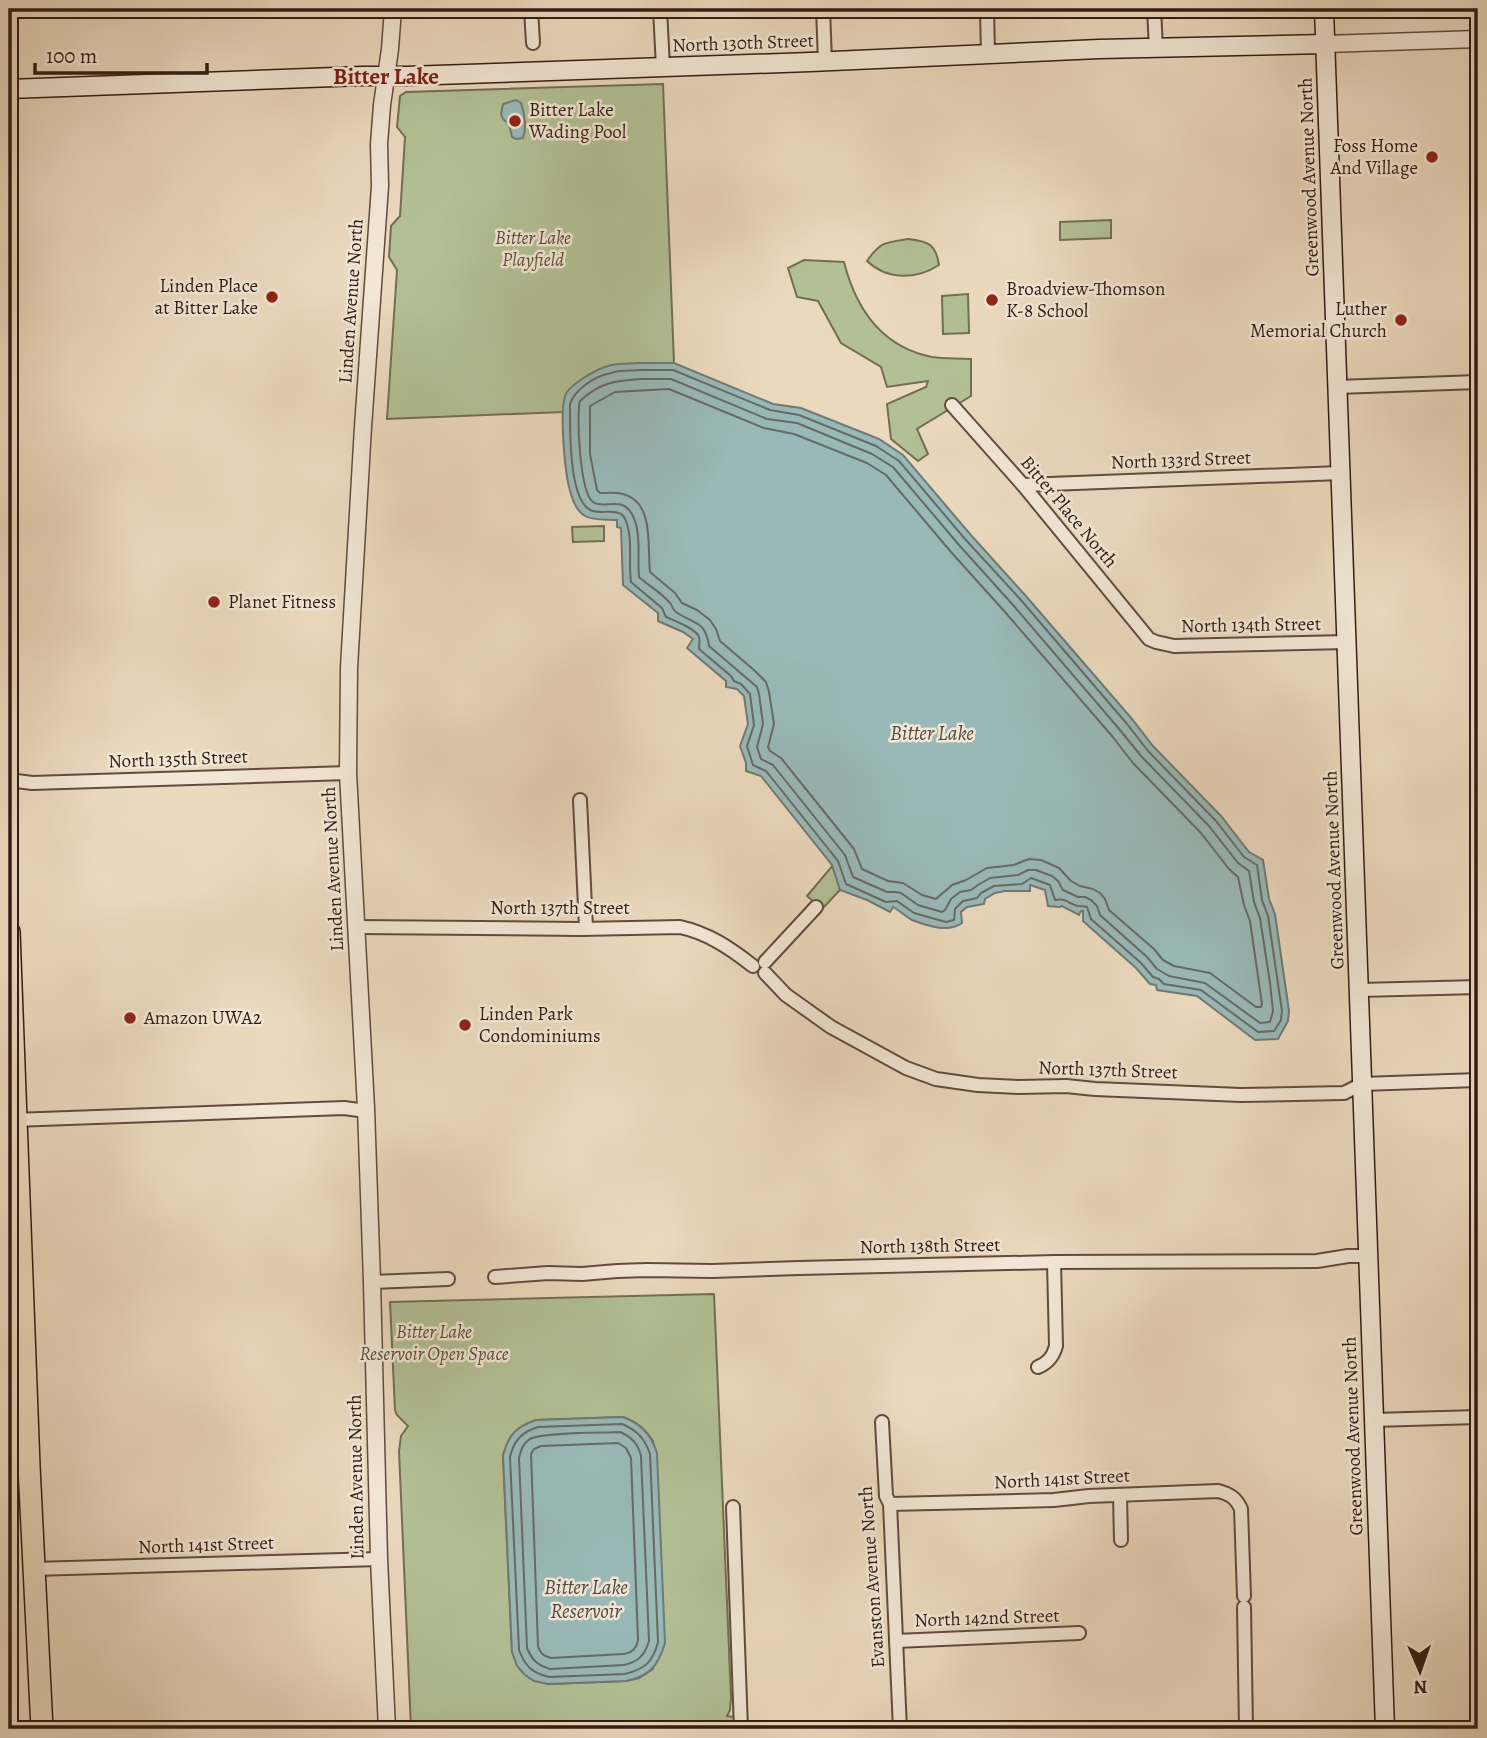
<svg xmlns="http://www.w3.org/2000/svg" width="1487" height="1738" font-family="Alegreya,serif">
	<style>
		.green { fill: #b2c095; stroke: #726e54; stroke-width: 2; fill-rule: evenodd }
		.water { fill: #99b9b8; stroke: #707a76; stroke-width: 2 }
		.lines { fill: none; stroke-linecap: round; stroke-linejoin: round }
		.shore { stroke: #666a66; stroke-width: 2 }
		.minor-casing { stroke: #614b3e; stroke-width: 16 }
		.tertiary-casing { stroke: #614b3e; stroke-width: 19 }
		.secondary-casing { stroke: #331c14; stroke-width: 21 }
		.trunk-casing { stroke: #331c14; stroke-width: 24 }
		.minor { stroke: #f2e6d5; stroke-width: 12 }
		.tertiary { stroke: #f2e6d5; stroke-width: 16 }
		.secondary { stroke: #f2e6d5; stroke-width: 18 }
		.trunk { stroke: #ebd9be; stroke-width: 21 }
		.poi-dot { fill: #8f2418; stroke: #f2e6d5; stroke-width: 2.5 }
		.labels { text-anchor: middle; dominant-baseline: central; stroke-width: 5; stroke-linejoin: round; paint-order: stroke }
		.street-label { font-size: 19px; fill: #331c14; stroke: #f2e6d5 }
		.poi-label { font-size: 19px; fill: #331c14; stroke: #f2e6d5; text-anchor: start }
		.park-label { font-size: 19px; font-style: italic; fill: #594d3b; stroke: #f2e6d5 }
		.water-label { font-size: 21px; font-style: italic; fill: #524b45; stroke: #f2e6d5 }
		.quarter-label { font-size: 23px; font-weight: bold; fill: #7a1f14; stroke: #f2e6d5 }
	</style>
	<rect width="100%" height="100%" fill="#ebd9be"/>
	<filter id="stains"><feTurbulence type="fractalNoise" baseFrequency=".00286" numOctaves="4"/><feColorMatrix values="0 0 0 0 .2 0 0 0 0 .09 0 0 0 0 .02 0 0 0 .5 -.17"/></filter>
	<radialGradient id="worn" r=".72"><stop offset=".6" stop-color="#630" stop-opacity="0"/><stop offset="1" stop-color="#630" stop-opacity=".3"/></radialGradient>
	<!-- green -->
	<g class="green">
		<path d="M663,84L674,363C638,363 593,359 570,392C565,400 563,403 563,412L387,419L397,270L389,257L391,226L400,216L405,137L397,127L400,96L406,92Z"/>
		<polygon points="1111,220 1111,238 1060,240 1060,222"/>
		<path d="M908,239C929,241 936,245 939,265C916,280 887,280 867,261C880,242 886,242 908,239Z"/>
		<path d="M804,260L844,262C856,309 882,347 932,357C945,359 958,358 971,359V396L917,429L928,454L918,461L891,439L887,404L926,387L928,381L887,387L881,367L841,343L818,301L797,297L788,268Z"/>
		<polygon points="968,294 969,333 943,334 942,296"/>
		<polygon points="604,526 604,541 573,542 572,527"/>
		<polygon points="833,865 840,890 822,909 807,896"/>
		<path d="M714,1294L731,1697L730,1710L727,1716L734,1717V1729H411L399,1451L401,1436L408,1426L397,1415L395,1410L390,1302ZM623,1417C637,1422 645,1429 653,1441V1669L639,1678L626,1681L548,1684L512,1652L503,1456C509,1435 516,1427 536,1420Z"/>
	</g>
	<!-- water -->
	<g class="water">
		<path d="M516,100L521,103C525,115 527,126 523,138L516,139L512,137L509,124L503,119L501,114L503,104Z"/>
		<path d="M640,363H674L773,404L801,408L879,439L903,455L970,534L1025,595L1132,719L1153,746L1221,816L1249,852L1263,860L1269,899L1275,914L1289,1011L1288,1021L1278,1039L1255,1040L1197,996L1157,990L1156,985L1150,984L1136,968L1083,921V911H1081L1079,915L1062,906L1060,907L1048,906L1045,890L1030,885V891H1005L995,893L985,899L984,904L967,907L961,912L962,923C948,933 928,926 912,920C906,917 900,911 893,907L890,912L867,900L840,890L832,865L761,776L746,771V763L740,746L748,724L744,696L737,689L726,687V681L687,648L693,639L683,632L658,621V613L623,585L621,528L617,527V520C607,519 594,521 585,516C578,512 573,502 571,494C565,477 558,405 567,392C573,383 597,369 608,366C618,363 630,364 640,363Z"/>
		<path d="M623,1417C641,1424 651,1434 657,1453L665,1643C658,1666 650,1676 626,1681L548,1684L534,1681L525,1675L517,1666L512,1652L503,1455C509,1434 516,1427 536,1420Z"/>
	</g>
	<g class="lines">
		<!-- shore -->
		<g class="shore">
			<path d="M641,370H673L770,410L799,415L876,446L899,461L965,539L1020,599L1127,724L1148,751L1216,821L1244,857L1257,865L1262,900L1268,916L1282,1011L1281,1020L1274,1031L1258,1032L1201,990L1164,984L1159,979L1153,977L1141,963L1091,919L1087,907C1084,906 1081,906 1078,906C1068,904 1068,898 1055,900L1050,885L1031,878L1022,884L994,886L981,893L977,898L963,901L955,909L954,920L946,922L914,913L897,901L886,902L846,884L838,861L766,771L753,765L747,746L754,725L750,694L741,684L734,681L731,676L699,649C699,648 700,638 699,637C695,628 675,621 666,617L662,608L631,582C628,562 634,535 624,517C618,508 603,514 593,511C568,505 570,426 570,404C575,389 595,376 611,373C620,370 631,371 641,370Z"/>
			<path d="M641,379H671L767,419L797,423L872,454L893,467L959,545L1013,605L1120,730L1141,756L1209,826L1238,863L1249,871L1254,902L1260,918L1270,983L1273,1011L1270,1022L1260,1023L1205,983L1169,976L1157,969L1147,957L1100,915L1097,906L1091,900L1085,897H1078L1063,890L1058,881L1052,876L1036,870H1028L1018,875L990,878L978,885L971,890L960,892L951,899L945,910L942,912L918,905L901,893L895,892H887L853,877L845,855L773,765L761,759L757,747L763,724L759,694L757,687L709,646C705,619 694,625 676,612C671,608 674,608 670,603C662,593 649,586 639,577C637,557 642,533 632,514C621,495 604,510 593,502C580,493 576,416 580,401C600,382 615,381 641,379Z"/>
			<path d="M669,389L764,428L794,434L867,463L886,475L951,552L1005,612L1112,736L1133,763L1201,833L1229,869L1238,877L1244,905L1250,921L1262,1004L1261,1007H1256L1210,973L1174,966L1163,960L1154,949L1109,910L1105,899L1100,893L1093,889L1080,886L1071,881L1059,868L1041,860L1029,859L1014,865L987,868L966,880L952,885L936,899L922,895L903,883L888,881L862,869L854,849L781,758L770,751L768,747L774,724L769,692L766,682L754,670L720,641L716,629L710,620L697,610L682,603L675,593L650,572C647,548 655,502 623,494C615,492 607,493 600,493L597,490L590,454V406L615,392Z"/>
			<path d="M622,1424C637,1430 645,1439 650,1454L658,1642C653,1662 645,1669 625,1674L549,1677C532,1673 525,1666 519,1650L510,1457C514,1440 522,1432 538,1427Z"/>
			<path d="M620,1432C632,1437 638,1444 641,1456L649,1641C645,1655 638,1662 624,1665L550,1669C537,1665 532,1660 527,1648L519,1458C521,1450 523,1443 530,1439C543,1432 602,1433 620,1432Z"/>
			<path d="M618,1443L626,1448L631,1458L638,1640C636,1649 632,1653 623,1654L551,1658C543,1656 540,1653 538,1646L531,1454L534,1449L541,1446Z"/>
		</g>
		<!-- minor casing -->
		<g class="minor-casing">
			<g id="minor">
				<polyline points="531,9 533,43"/>
				<polyline points="660,9 663,67"/>
				<polyline points="823,9 825,61"/>
				<polyline points="987,9 988,54"/>
				<polyline points="1154,9 1156,48"/>
				<polyline points="1337,387 1478,382"/>
				<polyline points="952,405 1023,485 1149,639 1156,642 1174,646 1347,642"/>
				<polyline points="1023,485 1340,473"/>
				<polyline points="9,780 32,783 348,773"/>
				<polyline points="580,800 586,928"/>
				<path d="M357,927L581,929L680,927C708,933 730,948 753,966"/>
				<polyline points="765,962 816,907"/>
				<polyline points="765,973 786,995 831,1027 906,1068 936,1079 978,1085 1018,1087 1066,1086 1095,1089 1241,1095 1344,1093 1362,1084 1478,1080"/>
				<polyline points="1360,990 1478,987"/>
				<polyline points="13,1120 344,1108 366,1111"/>
				<polyline points="495,1277 548,1273 582,1274 617,1271 647,1270 712,1271 799,1268 1054,1262 1317,1261 1348,1256 1367,1256"/>
				<polyline points="372,1282 448,1279"/>
				<path d="M1038,1367C1048,1363 1053,1357 1056,1346L1054,1262"/>
				<polyline points="1373,1420 1478,1417"/>
				<polyline points="882,1422 886,1496 890,1504 900,1729"/>
				<polyline points="9,1466 29,1466"/>
				<polyline points="1120,1495 1121,1540"/>
				<path d="M890,1504L1054,1500L1089,1496L1218,1491C1230,1494 1236,1498 1241,1509L1244,1596"/>
				<polyline points="733,1507 741,1729"/>
				<polyline points="34,1569 379,1559"/>
				<polyline points="1244,1607 1246,1729"/>
				<polyline points="896,1641 1079,1633"/>
			</g>
		</g>
		<!-- tertiary casing -->
		<g class="tertiary-casing">
			<g id="tertiary">
				<polyline points="1325,44 1478,39"/>
				<polyline points="387,1729 379,1559 372,1282 366,1108 348,773 349,668 363,427 380,186 379,144 382,105 390,49 393,9"/>
			</g>
		</g>
		<!-- secondary casing -->
		<g class="secondary-casing">
			<g id="secondary">
				<polyline points="1324,9 1385,1729"/>
				<polyline points="9,89 362,76 407,76 810,62 1099,49 1325,44"/>
			</g>
		</g>
		<!-- trunk casing -->
		<g class="trunk-casing">
			<polyline id="trunk" points="9,932 29,1466 42,1729"/>
		</g>
		<!-- minor -->
		<use href="#minor" class="minor"/>
		<!-- tertiary -->
		<use href="#tertiary" class="tertiary"/>
		<!-- secondary -->
		<use href="#secondary" class="secondary"/>
		<!-- trunk -->
		<use href="#trunk" class="trunk"/>
	</g>
	<!-- markers -->
	<g class="poi-dot">
		<circle cx="515" cy="121" r="7"/>
		<circle cx="1432" cy="157" r="7"/>
		<circle cx="272" cy="297" r="7"/>
		<circle cx="992" cy="300" r="7"/>
		<circle cx="1401" cy="320" r="7"/>
		<circle cx="214" cy="602" r="7"/>
		<circle cx="130" cy="1018" r="7"/>
		<circle cx="465" cy="1025" r="7"/>
	</g>
	<g class="labels">
		<!-- street labels -->
		<g class="street-label">
			<text transform="translate(743 43) rotate(-2)">North 130th Street</text>
			<text transform="translate(1309 177) rotate(-92)">Greenwood Avenue North</text>
			<text transform="translate(351 301) rotate(-86)">Linden Avenue North</text>
			<text transform="translate(1181 460) rotate(-2)">North 133rd Street</text>
			<text transform="translate(1069 512) rotate(50)">Bitter Place North</text>
			<text transform="translate(1251 625) rotate(-1)">North 134th Street</text>
			<text transform="translate(178 759) rotate(-2)">North 135th Street</text>
			<text transform="translate(333 869) rotate(-93)">Linden Avenue North</text>
			<text transform="translate(1334 870) rotate(-92)">Greenwood Avenue North</text>
			<text x="560" y="908">North 137th Street</text>
			<text transform="translate(1108 1070) rotate(2)">North 137th Street</text>
			<text transform="translate(930 1246) rotate(-1)">North 138th Street</text>
			<text transform="translate(1353 1436) rotate(-92)">Greenwood Avenue North</text>
			<text transform="translate(356 1477) rotate(-91)">Linden Avenue North</text>
			<text transform="translate(1062 1479) rotate(-3)">North 141st Street</text>
			<text transform="translate(206 1545) rotate(-2)">North 141st Street</text>
			<text transform="translate(872 1577) rotate(-94)">Evanston Avenue North</text>
			<text transform="translate(987 1618) rotate(-2)">North 142nd Street</text>
		</g>
		<!-- poi labels -->
		<g class="poi-label">
			<text x="529" y="110">Bitter Lake<tspan x="529" dy="22">Wading Pool</tspan></text>
			<text x="1418" y="146" text-anchor="end">Foss Home<tspan x="1418" dy="22">And Village</tspan></text>
			<text x="258" y="286" text-anchor="end">Linden Place<tspan x="258" dy="22">at Bitter Lake</tspan></text>
			<text x="1006" y="289">Broadview-Thomson<tspan x="1006" dy="22">K-8 School</tspan></text>
			<text x="1387" y="309" text-anchor="end">Luther<tspan x="1387" dy="22">Memorial Church</tspan></text>
			<text x="228" y="602">Planet Fitness</text>
			<text x="479" y="1014">Linden Park<tspan x="479" dy="22">Condominiums</tspan></text>
			<text x="144" y="1018">Amazon UWA2</text>
		</g>
		<!-- park labels -->
		<g class="park-label">
			<text x="533" y="238">Bitter Lake<tspan x="533" dy="22">Playfield</tspan></text>
			<text x="434" y="1332">Bitter Lake<tspan x="434" dy="22">Reservoir Open Space</tspan></text>
		</g>
		<!-- water labels -->
		<g class="water-label">
			<text x="932" y="733">Bitter Lake</text>
			<text x="586" y="1587">Bitter Lake<tspan x="586" dy="24">Reservoir</tspan></text>
		</g>
		<!-- quarter labels -->
		<g class="quarter-label">
			<text x="386" y="76">Bitter Lake</text>
		</g>
	</g>
	<!-- margin -->
	<rect width="1487" height="1738" fill="none" stroke="#ebd9be" stroke-width="35"/>
	<rect x="10" y="10" width="1466" height="1717" fill="none" stroke="#331c14" stroke-width="3.5"/>
	<rect x="18" y="18" width="1452" height="1703" fill="none" stroke="#331c14" stroke-width="2"/>
	<!-- north arrow -->
	<g transform="translate(1420 1671) rotate(178)" stroke="#f2e6d5" stroke-width="5" paint-order="stroke">
	<path d="M0-5L12 26L0 18L-12 26Z" fill="#331c14"/>
	<text y="-10" font-size="19" font-weight="bold" text-anchor="middle" fill="#331c14">N</text>
	</g>
	<!-- scale -->
	<path d="M35 63v10h172v-10" fill="none" stroke="#331c14" stroke-width="3.5"/>
	<text x="46" y="63" font-size="21" fill="#331c14" stroke="#f2e6d5" stroke-width="5" paint-order="stroke">100 m</text>
	<rect width="100%" height="100%" filter="url(#stains)"/>
	<rect width="100%" height="100%" fill="url(#worn)"/>
</svg>
